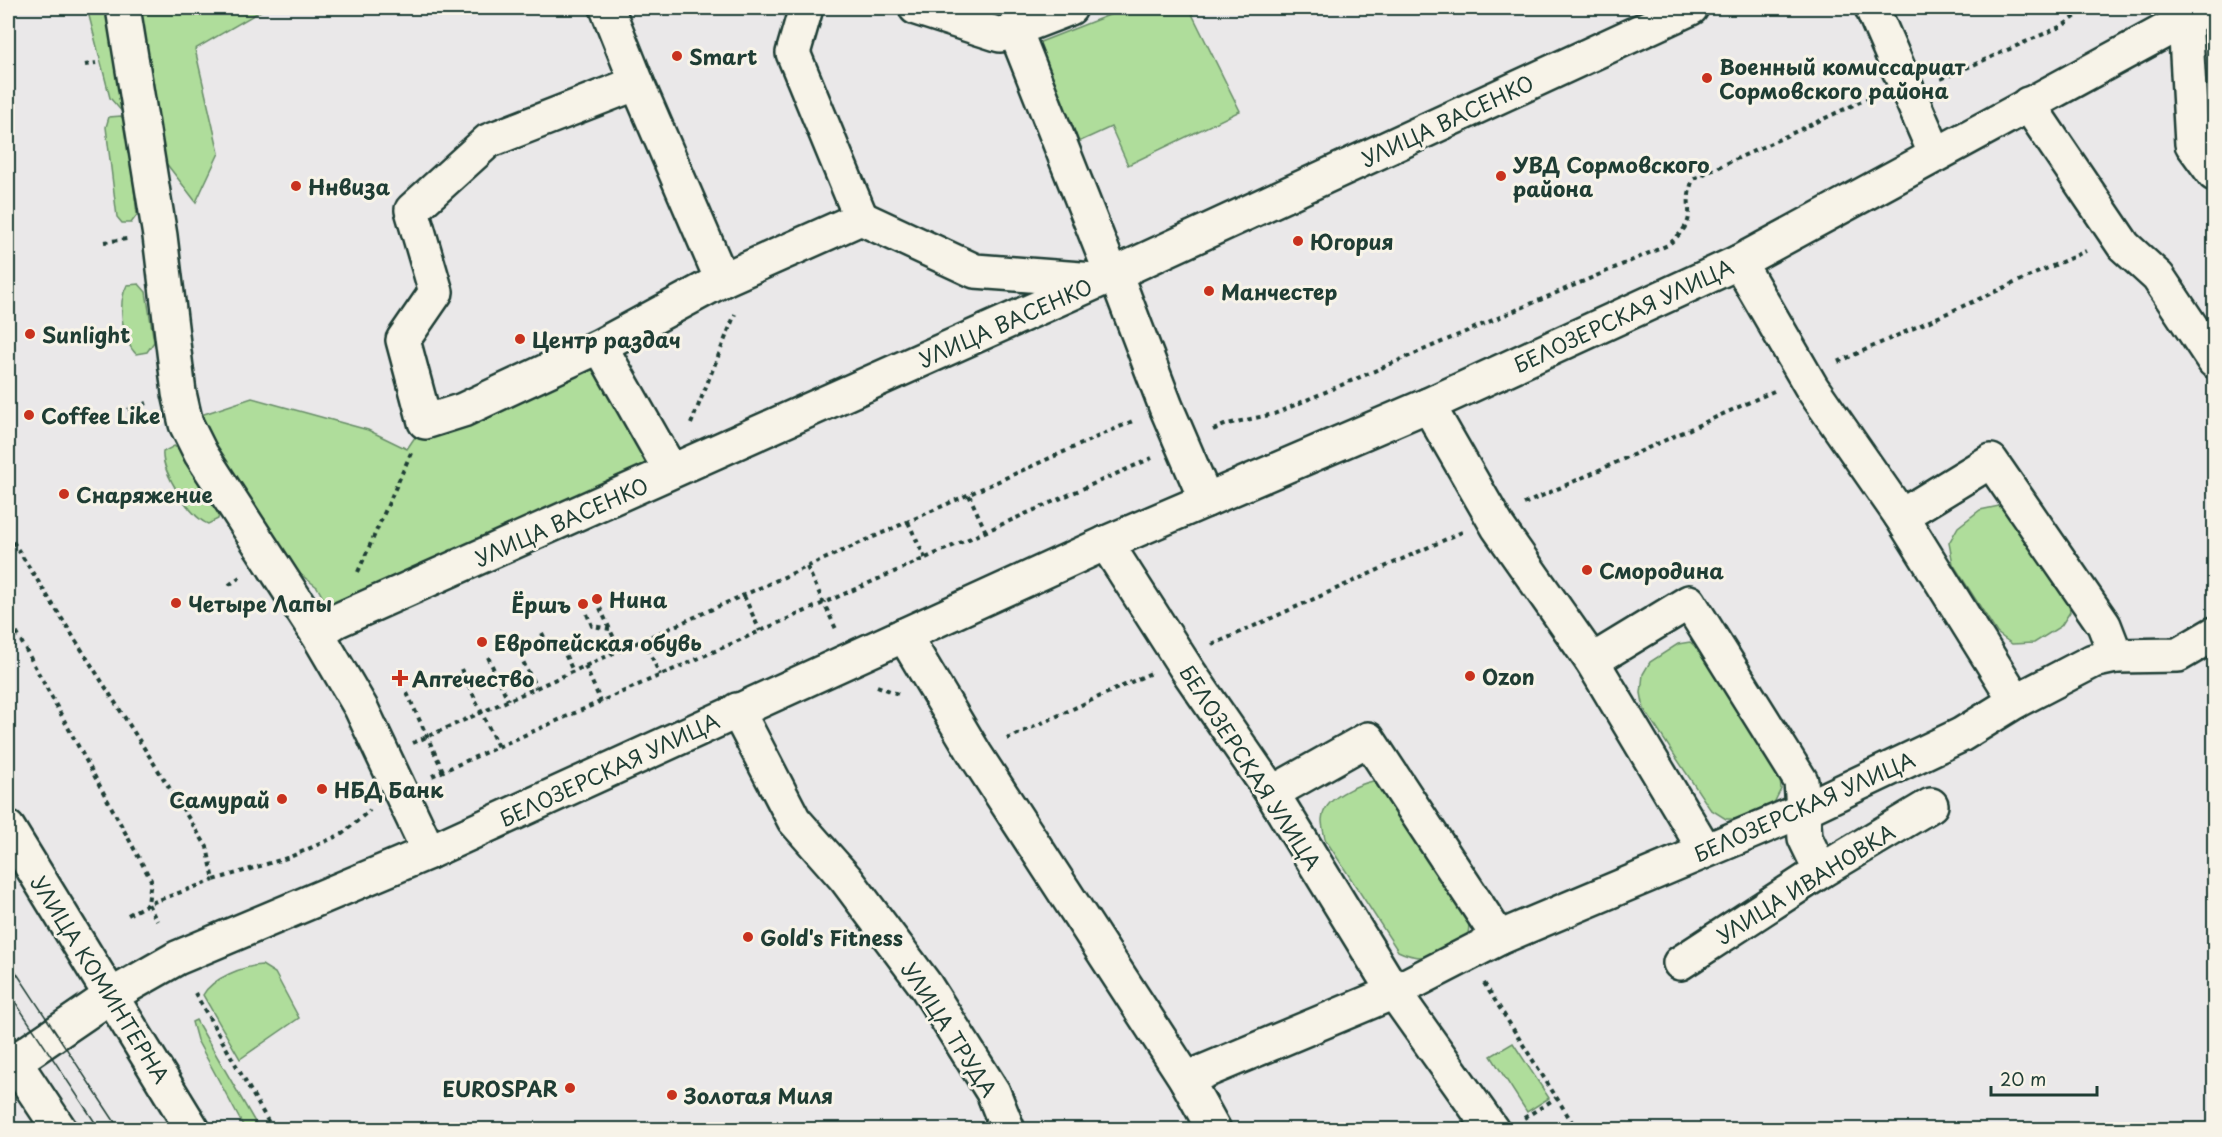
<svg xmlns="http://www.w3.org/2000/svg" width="2222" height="1137" font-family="'Playpen Sans',sans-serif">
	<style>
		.green { fill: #afdd9b; stroke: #678d68; stroke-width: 1.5 }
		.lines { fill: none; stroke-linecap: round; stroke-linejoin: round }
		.minor-casing { stroke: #1f3d34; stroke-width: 38 }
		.major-casing { stroke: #1f3d34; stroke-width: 38 }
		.path { stroke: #1f3d34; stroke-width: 4; stroke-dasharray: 4.5 4.5; stroke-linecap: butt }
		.minor { stroke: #f7f3e8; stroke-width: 33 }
		.major { stroke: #f7f3e8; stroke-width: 33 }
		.tram { stroke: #1f3d34; stroke-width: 1.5 }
		.poi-dot { fill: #c8321e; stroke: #f7f3e8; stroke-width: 2 }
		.labels { text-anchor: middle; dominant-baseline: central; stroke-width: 6; stroke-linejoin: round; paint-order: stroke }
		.poi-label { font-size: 21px; font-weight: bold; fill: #1f3d34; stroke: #f7f3e8; text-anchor: start }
		.street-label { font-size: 21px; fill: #1f3d34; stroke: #f7f3e8 }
	</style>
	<rect width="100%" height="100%" fill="#eae8e9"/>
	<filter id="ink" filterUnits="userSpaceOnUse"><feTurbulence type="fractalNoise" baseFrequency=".0167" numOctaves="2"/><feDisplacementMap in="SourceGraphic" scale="12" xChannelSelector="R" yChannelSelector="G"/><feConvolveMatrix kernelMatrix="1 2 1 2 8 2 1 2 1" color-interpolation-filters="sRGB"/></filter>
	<g filter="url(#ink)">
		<!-- green -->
		<g class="green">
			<polygon points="87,8 266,8 195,49 219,153 196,202 159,154 110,98"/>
			<polygon points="1127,8 1189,8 1240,111 1128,165 1111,127 1072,145 1030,46"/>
			<polygon points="121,116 127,124 137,215 131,223 122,223 117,217 106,127 109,117"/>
			<path d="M139,284L146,292L154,342L147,352L136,354C122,340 117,303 127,285Z"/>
			<polygon points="600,346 671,471 336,621 317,587 287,564 195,417 252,398 368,430 407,449 425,422"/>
			<path d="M174,446L184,452L220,506L218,519L208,524C190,517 161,471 163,452Z"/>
			<polygon points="1999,506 2017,516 2067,591 2070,612 2061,626 2034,643 2012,644 1997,633 1953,564 1949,543 1958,527 1980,510"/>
			<polygon points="1690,642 1701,651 1779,770 1781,789 1773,805 1747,819 1726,819 1710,809 1644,709 1641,693 1643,674 1650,662 1678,644"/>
			<path d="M1377,780L1468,909C1468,917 1470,926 1468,933C1457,959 1420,962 1398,951L1325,839C1324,833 1322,826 1322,820C1323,797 1359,784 1377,780Z"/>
			<path d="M262,965L275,973L299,1018L240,1059L203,995C212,978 244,966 262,965Z"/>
			<polygon points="196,1020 259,1129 245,1129 197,1040 192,1022"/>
			<polygon points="1513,1043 1549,1098 1527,1112 1491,1056"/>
		</g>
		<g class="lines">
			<!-- minor casing -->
			<g class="minor-casing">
				<g id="minor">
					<polyline points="123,8 160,236 179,393 186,424 201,454 317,633 361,708 429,852"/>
					<polyline points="607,8 637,83"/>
					<polyline points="806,8 793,53 861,218"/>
					<polyline points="916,8 1000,35 1070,8"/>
					<polyline points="1872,8 1935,153"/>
					<polyline points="2185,19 2192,144 2214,174"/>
					<polyline points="1015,30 1112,275"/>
					<polyline points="2028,104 2124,246 2158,277 2214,361"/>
					<polyline points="1739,262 1812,388 1901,516 2016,701"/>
					<polyline points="1115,273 1166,407 1206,500"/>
					<polyline points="722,280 861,218 975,271 1094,280"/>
					<polyline points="600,346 722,280 637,83 488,141 412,210 436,292 403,340 425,422 463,410 600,346 671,471"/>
					<polyline points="1428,405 1498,527 1592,661 1705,850"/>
					<polyline points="1901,516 1991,461 2104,625 2116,656"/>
					<polyline points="1106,543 1186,668 1272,793 1394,992 1492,1130"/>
					<polyline points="317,633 336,621 1112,275 1691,8"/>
					<polyline points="904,635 975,754 1186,1079 1214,1130"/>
					<polyline points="1592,661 1689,602 1801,781 1805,838 1821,871"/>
					<polyline points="737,710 794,820 846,879 926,986 993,1092 1008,1130"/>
					<polyline points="1272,793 1368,739 1499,938"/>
					<polyline points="1680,963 1821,871 1931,805"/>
					<polyline points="14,1061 60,1130"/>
					<polyline points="8,1066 112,995 177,958 429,852 1106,543 1428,405 1739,262 2207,8"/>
					<polyline points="1186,1079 1394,992 1499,938 1803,810 1961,735 2016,701 2093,661 2116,656 2178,655 2214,634"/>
				</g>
			</g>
			<!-- major casing -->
			<g class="major-casing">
				<polyline id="major" points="8,828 193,1130"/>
			</g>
			<!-- path -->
			<g class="path">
				<polyline points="85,65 96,63"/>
				<polyline points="1941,79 2062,26 2088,8"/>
				<polyline points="104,242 127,239"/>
				<polyline points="1838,362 2086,251"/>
				<polyline points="128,410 147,403"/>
				<polyline points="691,424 735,314"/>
				<path d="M1213,430L1227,424L1274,414L1668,245C1704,214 1680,214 1693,179L1873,96"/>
				<polyline points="969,495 986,532"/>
				<polyline points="1524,504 1774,391"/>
				<polyline points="908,522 925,558"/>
				<polyline points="8,534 207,847 214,880 290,857 342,834 370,810"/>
				<polyline points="807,567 836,629"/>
				<polyline points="358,572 411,453"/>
				<polyline points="229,585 240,577"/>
				<polyline points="744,596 760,631"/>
				<polyline points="600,608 620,651"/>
				<polyline points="587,614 592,626 610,629"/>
				<polyline points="8,617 151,880 148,904 157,921"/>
				<polyline points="542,633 549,647 563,650 573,671"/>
				<polyline points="644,640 660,675"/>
				<polyline points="524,641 516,647 536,688"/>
				<polyline points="1212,645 1462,532"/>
				<polyline points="488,657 508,700"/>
				<polyline points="585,666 601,702"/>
				<polyline points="461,669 498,747"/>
				<polyline points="877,686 898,694"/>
				<polyline points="407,693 443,771"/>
				<polyline points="1007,739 1151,673"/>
				<polyline points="413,743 1135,420"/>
				<polyline points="432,776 1152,458"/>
				<polyline points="128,915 148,904 214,880"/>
				<polyline points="1484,983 1577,1130"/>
				<polyline points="195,993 273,1130"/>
				<polyline points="1524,1118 1556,1098"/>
			</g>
			<!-- minor -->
			<use href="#minor" class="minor"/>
			<!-- major -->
			<use href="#major" class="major"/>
			<!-- tram -->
			<g class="tram">
				<polyline points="8,960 120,1130"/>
				<polyline points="8,991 100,1130"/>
			</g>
		</g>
	</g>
	<!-- markers -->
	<g class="poi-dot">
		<circle cx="677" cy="56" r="6"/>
		<circle cx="1707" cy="78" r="6"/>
		<circle cx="1501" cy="176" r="6"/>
		<circle cx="296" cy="186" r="6"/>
		<circle cx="1298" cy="241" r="6"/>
		<circle cx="1209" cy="291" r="6"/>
		<circle cx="30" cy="334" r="6"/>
		<circle cx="520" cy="339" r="6"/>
		<circle cx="29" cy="415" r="6"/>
		<circle cx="64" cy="494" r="6"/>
		<circle cx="1587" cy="570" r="6"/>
		<circle cx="597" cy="599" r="6"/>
		<circle cx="176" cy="603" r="6"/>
		<circle cx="583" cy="604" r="6"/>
		<circle cx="482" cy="642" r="6"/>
		<circle cx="1470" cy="676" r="6"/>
		<path d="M397 669h6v6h6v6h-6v6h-6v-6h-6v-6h6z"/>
		<circle cx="322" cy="789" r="6"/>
		<circle cx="282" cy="799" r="6"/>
		<circle cx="748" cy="937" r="6"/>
		<circle cx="570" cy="1088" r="6"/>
		<circle cx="672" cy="1095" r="6"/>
	</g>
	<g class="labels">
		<!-- poi labels -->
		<g class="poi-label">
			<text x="689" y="56">Smart</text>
			<text x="1719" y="66">Военный комиссариат<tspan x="1719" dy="24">Сормовского района</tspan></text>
			<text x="1513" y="164">УВД Сормовского<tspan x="1513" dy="24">района</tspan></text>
			<text x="308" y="186">Ннвиза</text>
			<text x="1310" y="241">Югория</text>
			<text x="1221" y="291">Манчестер</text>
			<text x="42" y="334">Sunlight</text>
			<text x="532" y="339">Центр раздач</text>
			<text x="41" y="415">Coffee Like</text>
			<text x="76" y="494">Снаряжение</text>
			<text x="1599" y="570">Смородина</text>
			<text x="609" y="599">Нина</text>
			<text x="188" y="603">Четыре Лапы</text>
			<text x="571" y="604" text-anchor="end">Ёршъ</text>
			<text x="494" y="642">Европейская обувь</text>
			<text x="1482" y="676">Ozon</text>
			<text x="412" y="678">Аптечество</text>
			<text x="334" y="789">НБД Банк</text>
			<text x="270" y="799" text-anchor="end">Самурай</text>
			<text x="760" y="937">Gold's Fitness</text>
			<text x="558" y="1088" text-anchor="end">EUROSPAR</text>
			<text x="684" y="1095">Золотая Миля</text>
		</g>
		<!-- street labels -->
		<g class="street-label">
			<text transform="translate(1447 120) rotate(-25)">УЛИЦА ВАСЕНКО</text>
			<text transform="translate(1623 315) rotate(-25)">БЕЛОЗЕРСКАЯ УЛИЦА</text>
			<text transform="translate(1005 322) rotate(-24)">УЛИЦА ВАСЕНКО</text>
			<text transform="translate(561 521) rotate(-24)">УЛИЦА ВАСЕНКО</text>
			<text transform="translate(1251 767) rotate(57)">БЕЛОЗЕРСКАЯ УЛИЦА</text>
			<text transform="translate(609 769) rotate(-25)">БЕЛОЗЕРСКАЯ УЛИЦА</text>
			<text transform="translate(1804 806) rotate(-24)">БЕЛОЗЕРСКАЯ УЛИЦА</text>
			<text transform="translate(1805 883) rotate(-32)">УЛИЦА ИВАНОВКА</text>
			<text transform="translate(101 979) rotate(58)">УЛИЦА КОМИНТЕРНА</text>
			<text transform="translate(950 1029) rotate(57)">УЛИЦА ТРУДА</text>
		</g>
	</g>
	<!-- margin -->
	<rect width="2222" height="1137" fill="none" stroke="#f7f3e8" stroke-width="30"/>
	<rect x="15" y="15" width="2192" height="1107" fill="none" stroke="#1f3d34" stroke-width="2" filter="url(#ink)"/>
	<!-- scale -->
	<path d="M1991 1086v9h106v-9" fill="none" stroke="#1f3d34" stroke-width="3"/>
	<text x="2000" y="1086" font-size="18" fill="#1f3d34" stroke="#f7f3e8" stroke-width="4.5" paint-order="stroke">20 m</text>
</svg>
